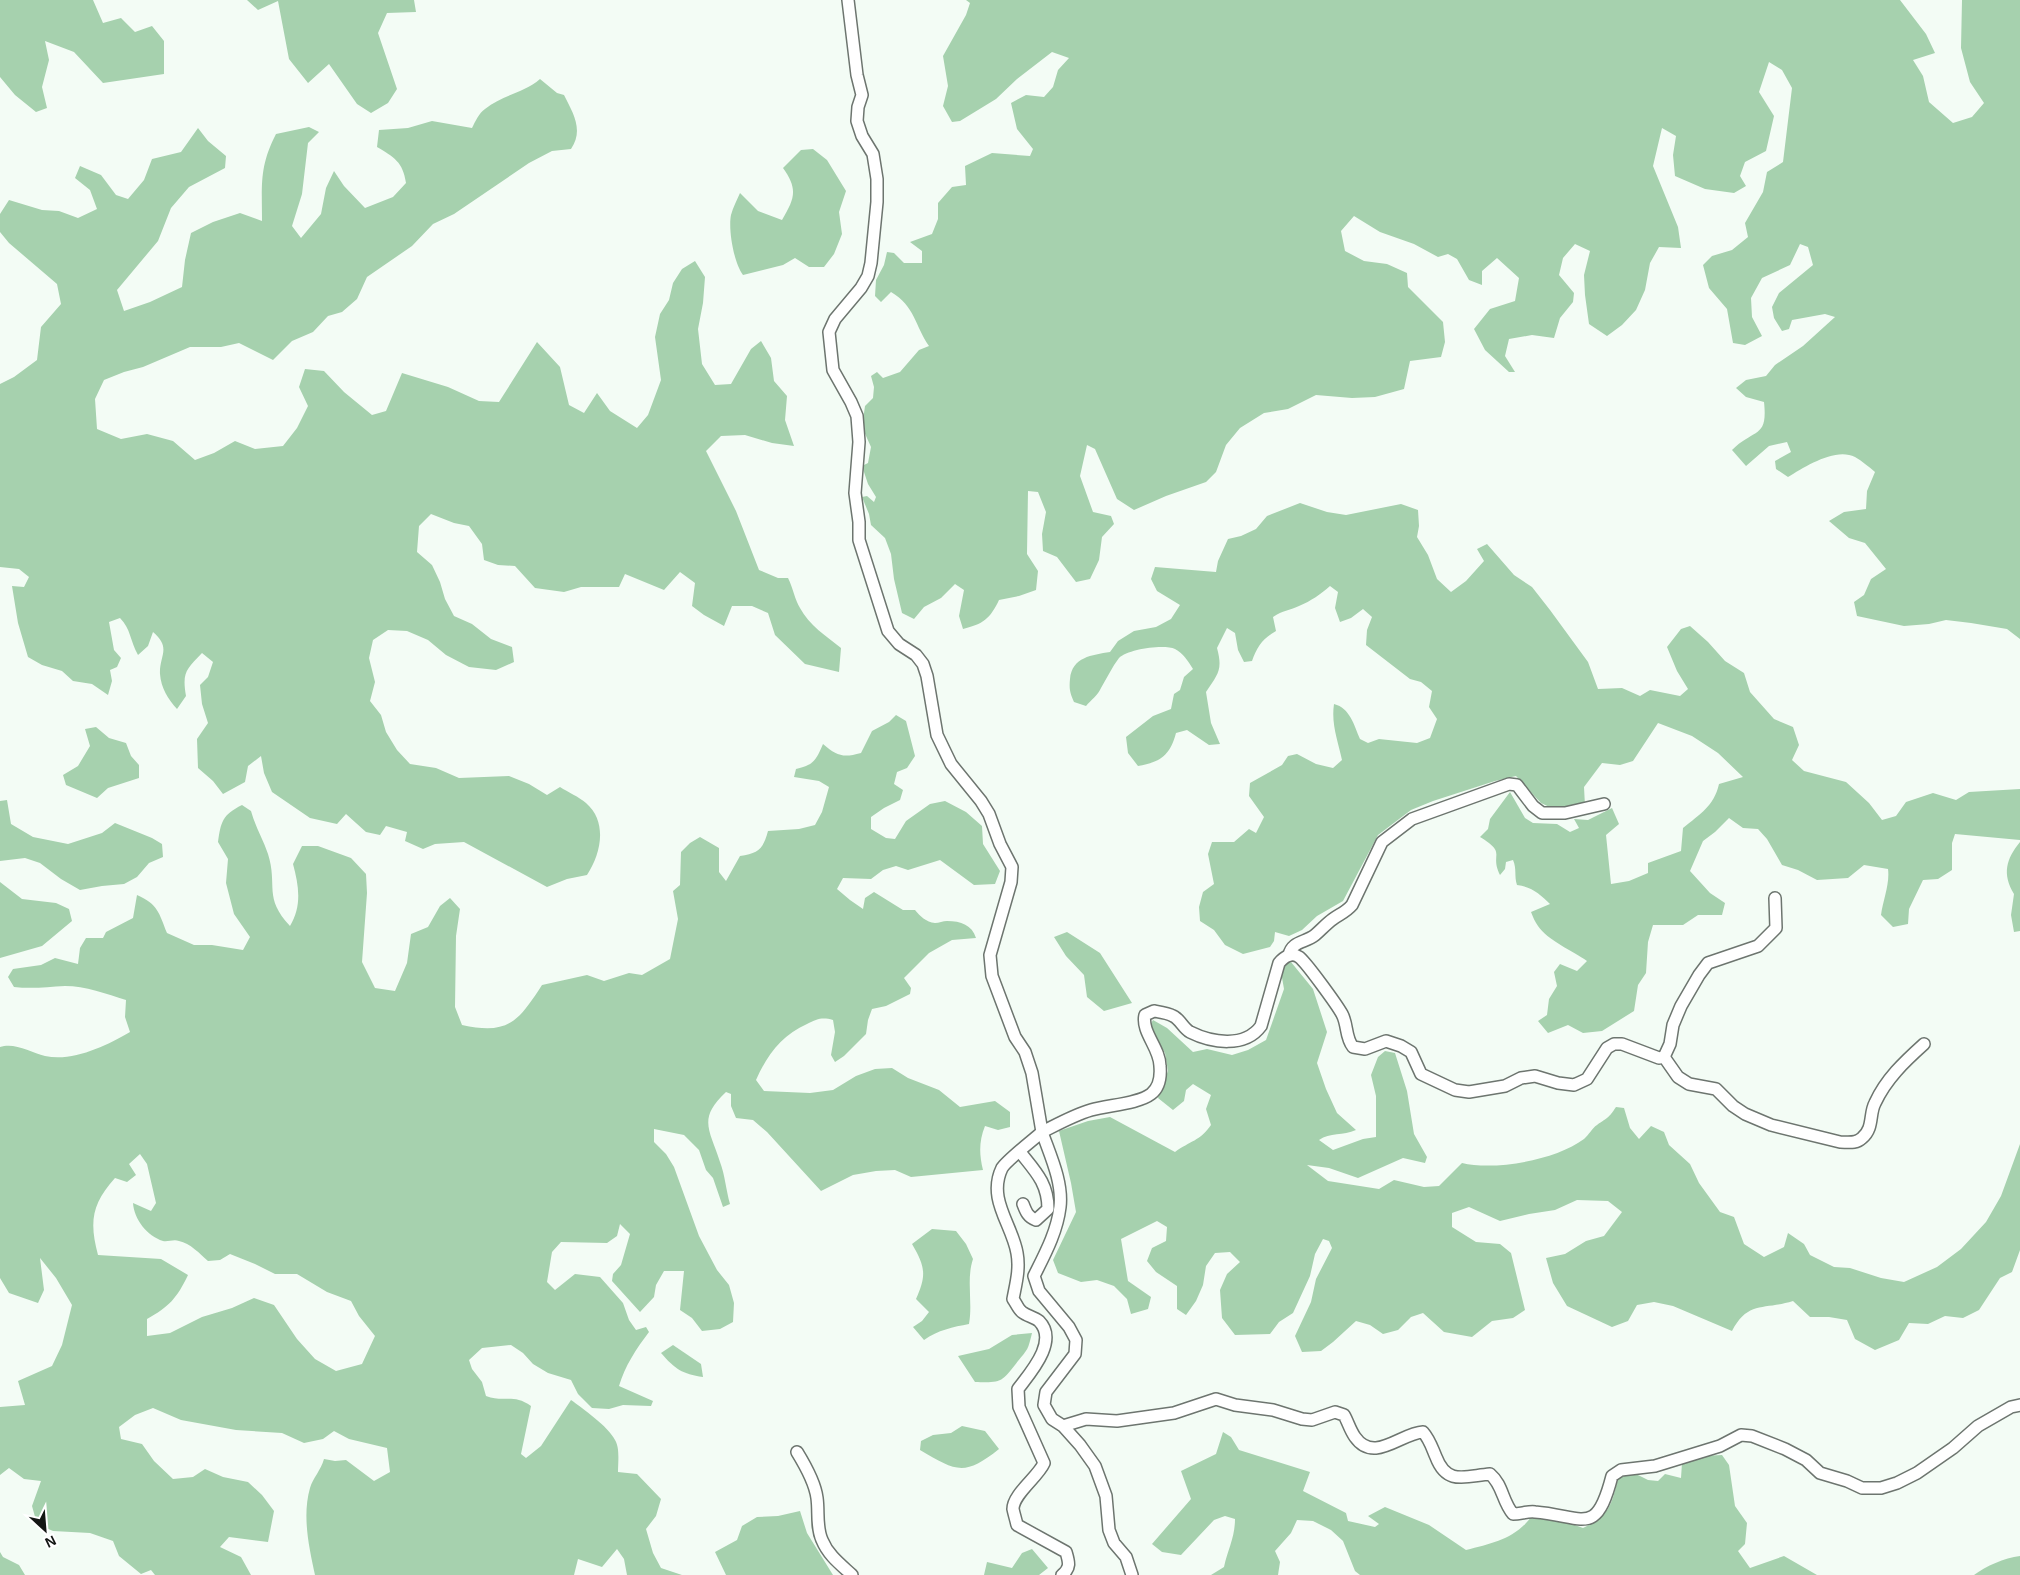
<svg xmlns="http://www.w3.org/2000/svg" width="2020" height="1575" font-family="Helvetica,sans-serif">
	<style>
		.forest { fill: #a6d1ae; fill-rule: evenodd }
		.lines { fill: none; stroke-linecap: round; stroke-linejoin: round }
		.minor-casing { stroke: #6d756f; stroke-width: 14 }
		.minor { stroke: #fff; stroke-width: 11 }
	</style>
	<rect width="100%" height="100%" fill="#f3fcf5"/>
	<!-- forest -->
	<g class="forest">
		<polygon points="0,0 93,0 103,23 121,18 135,32 152,26 164,41 164,74 103,83 74,52 45,41 49,60 42,87 47,108 36,112 15,95 0,77"/>
		<polygon points="247,0 414,0 416,12 387,13 378,33 397,89 388,103 371,113 357,104 329,64 308,83 289,59 278,1 258,10"/>
		<path d="M966,0H1900L1926,34L1935,53L1913,60L1923,76L1929,102L1953,123L1972,117L1984,103L1970,82L1961,48L1962,0H2020V639L2007,629L1971,623L1946,620L1929,624L1904,626L1857,616L1854,602L1864,595L1871,579L1886,569L1865,543L1849,538L1829,521L1844,512L1866,509L1867,491L1875,472C1869,467 1862,461 1855,457C1835,447 1805,467 1788,477L1776,469L1775,461L1791,452L1787,442L1769,446L1746,466L1732,450C1754,428 1768,439 1764,402L1746,397L1736,388L1746,380L1766,376L1775,365L1803,346L1835,317L1825,314L1792,320L1789,329L1782,331L1774,318L1772,307L1779,293L1813,265L1808,247L1800,244L1790,265L1762,278L1751,298L1752,317L1762,336L1745,345L1733,343L1727,309L1709,288L1703,265L1712,256L1732,250L1748,237L1745,223L1763,192L1767,172L1783,162L1792,88L1782,70L1769,62L1759,92L1774,116L1766,151L1745,162L1740,176L1746,186L1734,193L1705,189L1675,176L1673,155L1676,136L1662,128L1653,166L1678,227L1681,248L1659,247L1650,263L1645,290L1636,310L1622,325L1607,336L1589,324L1585,295L1584,275L1590,251L1575,244L1563,258L1559,275L1574,293L1573,302L1560,318L1554,338L1532,335L1509,339L1505,356L1515,372H1509L1485,350L1474,329L1490,309L1515,301L1519,278L1497,258L1482,271V285L1469,280L1457,259L1448,254L1438,257L1414,244L1380,232L1354,216L1341,231L1345,251L1364,261L1387,264L1407,273L1408,287L1443,322L1445,342L1441,357L1410,361L1404,389L1375,397L1352,398L1316,395L1288,409L1264,413L1240,428L1226,445L1216,472L1206,482L1166,496L1134,510L1117,499L1095,449L1087,445L1080,476L1093,512L1111,516L1114,524L1102,537L1099,560L1090,579L1076,582L1057,557L1043,551L1042,534L1046,512L1038,492L1028,491L1027,554L1038,571L1036,590L1019,596L999,600C990,619 983,624 963,629L959,616L964,590L955,584L941,598L924,607L914,619L902,613L894,579L891,554L885,538L871,525L869,514L862,497L867,496L874,502L876,497L868,484L862,466L868,463L871,447L862,427L865,406L873,398L874,387L871,376L877,372L883,378L900,372L919,350L929,346C915,326 915,306 891,292L881,302L875,296L876,280L884,265L887,252L894,253L904,263H922V251L910,242L932,234L938,219V203L952,187L966,185L965,166L992,153L1030,156L1033,149L1017,129L1011,103L1026,95L1044,97L1053,87L1058,70L1069,58L1052,52L1017,79L996,99L960,121L952,122L943,106L948,86L943,56L966,15L970,3Z"/>
		<path d="M540,79L557,93L564,95C573,113 584,130 571,149L552,151L529,163L454,214L433,224L412,246L367,277L357,299L342,312L328,316L313,332L292,341L273,360L239,343L221,347H190L143,367L124,372L104,380L95,399L97,429L121,439L147,434L173,441L195,460L214,453L235,441L255,449L283,446L297,428L308,406L299,387L305,369L324,371L344,392L372,415L386,411L402,373L448,387L479,401L499,402L537,342L560,367L569,405L584,413L597,393L610,411L637,428L648,415L661,380L655,337L660,314L669,300L673,283L682,269L695,261L705,277L703,303L698,329L702,364L715,385L731,384L751,349L761,341L771,358L774,381L787,396L785,420L794,446L772,443L745,435L721,436L706,451L736,511L759,570L778,578H788C793,588 795,600 800,608C809,625 826,636 841,648L839,672L805,664L775,635L768,613L752,606H732L724,626L704,615L692,606L695,583L680,572L664,590L625,574L619,587H581L564,592L535,588L515,566L498,565L484,560L482,544L469,526L454,523L431,514L419,526L417,552L432,565L440,582L445,599L454,616L472,624L491,639L512,647L514,662L496,670L469,667L446,655L428,640L407,631L388,630L373,640L369,658L375,682L370,701L381,715L386,732L397,750L410,764L436,768L459,778L509,776L529,784L547,795L560,787C568,792 579,797 586,803C608,822 601,854 587,875L567,879L547,887L464,842L435,844L423,849L405,841L407,832L386,826L380,835L366,832L346,814L337,824L310,818L272,792L264,773L261,756L248,766L245,782L223,794L213,781L198,768L197,739L208,723L202,704L200,685L208,677L213,662L202,653C186,670 182,672 186,696L177,709C168,699 161,688 160,674C159,656 172,648 153,632L148,646L138,655C130,641 131,629 120,618L109,622L114,650L121,658L117,667L110,670L112,681L108,695L92,684L73,681L62,671L42,665L28,657L18,623L12,586L24,587L29,577L19,569L0,567V384L14,377L37,360L41,327L61,304L57,284L9,243L0,232V214L9,200L42,210L59,211L78,218L97,209L90,190L75,178L80,166L101,175L116,195L128,199L144,180L152,159L181,152L198,128L208,141L226,156L225,168L189,187L171,208L158,241L117,290L124,311L150,302L182,287L185,260L191,233L213,222L240,213L262,221C262,185 259,167 276,134L309,127L319,132L308,143L302,194L292,226L301,238L321,214L326,188L334,171L344,186L365,208L393,197L406,183C403,162 394,157 377,147L379,130L408,128L432,121L472,128C475,122 479,113 485,109C502,95 524,93 540,79Z"/>
		<path d="M813,149L827,160L846,191L839,212L842,234L834,254L824,267H809L795,258L783,265L743,275C734,263 728,230 731,215C733,207 737,200 740,193L758,211L782,220C795,198 798,189 783,168L801,150Z"/>
		<path d="M1300,503L1327,512L1346,515L1401,504L1418,510L1419,526L1417,537L1428,555L1437,579L1451,592L1466,581L1484,561L1477,549L1487,544L1514,575L1532,587L1550,610L1588,662L1598,689L1622,688L1640,696L1650,690L1680,696L1688,689L1677,671L1667,647L1681,629L1690,626L1708,642L1725,661L1744,673L1750,692L1774,719L1793,727L1799,745L1792,760L1804,771L1846,782L1869,803L1882,820L1896,816L1906,802L1933,793L1956,800L1969,792L2020,789V840L1955,834L1952,843V870L1938,879L1923,880L1909,909L1908,924L1893,927L1881,915C1883,900 1890,884 1888,869L1864,865L1848,878L1817,880L1798,870L1782,865L1767,839L1758,829L1743,828L1729,818L1715,832L1703,841L1690,871L1710,893L1725,903L1722,915H1698L1683,925H1653L1648,942L1646,973L1638,985L1634,1011L1602,1031L1583,1033L1568,1025L1548,1033L1538,1021L1547,1015L1549,999L1557,986L1554,972L1560,964L1577,971L1587,961C1573,951 1547,940 1538,926C1535,922 1533,917 1531,912L1550,904C1540,894 1532,887 1517,885C1514,876 1517,869 1513,860L1506,862L1505,869L1500,875C1489,853 1508,854 1480,837L1488,829L1490,819L1510,792L1525,818L1533,823L1557,824L1570,832L1579,828L1574,819L1588,820L1612,808L1619,824L1606,835L1611,884L1629,881L1648,873V863L1681,851L1683,828C1700,814 1714,806 1719,784L1743,777L1718,753L1692,736L1658,723L1633,761L1620,765L1602,763L1584,787L1585,806L1556,810L1541,803L1516,776L1495,781L1433,801L1411,810L1378,835L1343,901L1317,916L1302,930L1289,936L1275,932L1274,941L1270,947L1243,954L1225,945L1214,930L1200,921L1199,907L1203,892L1214,884L1208,854L1212,842H1234L1249,829L1256,833L1264,817L1249,796L1250,783L1282,765L1288,756L1297,754L1316,764L1333,768L1342,760C1338,741 1331,724 1334,704C1350,708 1354,725 1360,739L1368,743L1379,739L1417,743L1430,738L1437,719L1429,707L1432,691L1421,682L1410,679L1366,645L1367,630L1372,617L1363,609L1351,618L1340,622L1335,608L1338,592L1330,586C1321,594 1311,601 1299,606C1289,611 1283,610 1273,617L1276,631C1262,639 1257,647 1252,661L1244,662L1238,650L1235,633L1227,628L1217,648C1223,670 1218,674 1206,692L1211,723L1220,744L1209,745L1187,730L1176,733C1170,756 1160,762 1138,766L1128,753L1126,737L1153,716L1171,709L1174,694L1180,690L1184,677L1193,669C1188,661 1183,653 1175,649C1164,644 1128,649 1119,658C1112,667 1107,678 1101,688C1098,695 1091,700 1086,706L1074,702C1070,693 1069,689 1070,679C1072,657 1092,655 1110,652L1118,641L1134,631L1156,627L1171,619L1180,605L1157,591L1151,579L1155,567L1216,572L1218,561L1228,539L1241,536L1256,529L1267,516Z"/>
		<path d="M896,715L906,721L915,756L907,768L897,772L894,784L903,790L900,800L884,808L871,817V829L886,838L895,839L906,821L930,804L945,801L966,812L982,826L983,844L1000,871L995,884L974,885L940,860L908,870L896,866L883,870L871,879L843,878L837,889L850,900L863,909L865,898L874,892L903,910H915C920,916 926,922 935,923C939,923 943,921 947,921C961,921 972,925 976,938L952,940L929,953L904,978L911,988L910,994L886,1006L872,1009L868,1020L866,1034L844,1056L835,1062L831,1055L835,1032L833,1020C822,1017 817,1019 807,1024C782,1035 767,1055 756,1080L764,1091L810,1093L833,1090L856,1076L875,1069L892,1068L908,1078L939,1090L960,1107L995,1101L1010,1112V1127L998,1130L985,1126C979,1141 979,1154 983,1170L911,1177L895,1170L876,1171L853,1175L821,1191L767,1132L753,1120L736,1118L731,1106V1094L726,1092C697,1119 710,1130 720,1162C725,1175 726,1190 730,1204L723,1207L713,1178L706,1170L699,1150L684,1135L654,1129V1142L666,1154L674,1167L699,1236L717,1270L729,1285L734,1303L733,1322L720,1329L702,1331L692,1318L680,1310L684,1271H664L656,1285L654,1297L640,1312L612,1281L613,1274L621,1265L630,1234L620,1224L617,1236L607,1243L561,1242L552,1252L547,1282L555,1290L575,1274L600,1277L623,1303L629,1320L636,1330L646,1327L649,1332C636,1349 625,1366 619,1386L653,1401L651,1406L623,1405L609,1409L592,1408L578,1394L571,1380L548,1373L533,1364L523,1353L511,1345L482,1348L469,1360L472,1369L482,1382L486,1396C504,1403 513,1393 531,1406L521,1454L526,1458L541,1446L571,1400C582,1408 609,1427 615,1440C620,1448 618,1462 618,1472L637,1474L661,1499L656,1516L646,1529L653,1553L661,1568L682,1575H627L624,1559L617,1549L602,1567L578,1559L574,1575H315C309,1547 302,1516 310,1488C313,1478 321,1470 324,1459L335,1461L346,1460L374,1481L390,1472L387,1448L349,1439L334,1431L323,1439L304,1443L282,1433L236,1430L181,1420L153,1408L135,1415L119,1427L121,1439L142,1444L154,1461L173,1479L193,1477L205,1469L223,1477L248,1482L262,1495L274,1511L268,1542L229,1537L220,1547L241,1557L251,1575H155L151,1570L141,1574L119,1556L113,1541L90,1533L53,1531L37,1524L32,1506L41,1481L24,1479L9,1468L0,1475V1407L25,1405L18,1381L52,1366L62,1345L72,1305L56,1278L40,1258L44,1290L38,1303L9,1293L0,1278V1047C14,1042 31,1052 45,1056C73,1062 106,1046 130,1032L125,1017L126,1000C107,994 85,986 65,986C47,987 32,989 14,987L8,977L13,969L41,965L55,958L78,964L80,948L86,938H103L106,932L133,918L137,895C158,904 159,913 167,933L194,945H212L243,950L250,937L234,914L226,883L228,859L218,842C221,822 222,815 242,805L251,811C255,826 263,839 268,854C278,886 263,897 290,926C302,906 299,886 293,864L302,846H318L351,858L366,874L367,893L362,962L375,988L395,991L407,963L411,934L428,927L440,906L450,898L460,909L456,936L455,1007L462,1025C508,1035 518,1022 542,985L587,975L604,981L629,973L642,975L670,959L678,919L673,891L680,885L681,852L690,843L700,837L719,848V872L726,881L740,856C759,853 763,849 768,831L799,829L815,825L822,812L829,787L819,781L794,777L796,769C814,765 816,760 823,744C837,756 843,758 861,753L872,731L889,722ZM140,1154L147,1164L156,1203L151,1211L133,1203C134,1219 147,1236 163,1241C168,1242 174,1239 179,1241C190,1243 200,1254 208,1261L220,1260L230,1254L255,1264L275,1274H297L327,1292L351,1301L359,1316L375,1336L362,1364L336,1371L315,1359L297,1339L274,1305L254,1298L232,1308L202,1317L170,1333L147,1336V1319C169,1307 177,1298 188,1275L161,1259L98,1255C89,1221 92,1204 115,1178L127,1182L136,1175L129,1164Z"/>
		<polygon points="96,727 109,738 126,743 131,756 139,765 139,778 108,788 97,798 66,785 63,775 78,766 90,746 85,729"/>
		<polygon points="7,800 11,824 33,837 68,844 102,833 115,823 152,838 162,844 163,857 149,863 137,877 124,884 102,886 80,890 61,879 40,863 25,858 0,861 0,801"/>
		<path d="M2020,842V931L2014,932L2011,915L2014,894C2002,874 2006,859 2020,842Z"/>
		<polygon points="0,882 22,899 56,903 69,909 72,921 42,946 0,958"/>
		<polygon points="1067,932 1100,953 1132,1003 1104,1011 1087,997 1084,975 1066,956 1054,937"/>
		<path d="M1291,962L1313,989L1327,1032L1317,1063L1326,1089L1337,1113L1356,1130C1343,1136 1330,1132 1319,1140L1333,1150L1363,1139L1376,1137V1096L1371,1075L1378,1057L1385,1051L1395,1053L1407,1091L1414,1134L1427,1157L1425,1163L1403,1158L1358,1178L1329,1168L1307,1165L1328,1181L1379,1189L1394,1180L1424,1187L1439,1186L1462,1163C1495,1171 1556,1160 1584,1139C1589,1135 1592,1128 1597,1125C1608,1117 1608,1119 1616,1107L1624,1108L1630,1128L1639,1139L1651,1126L1664,1132L1669,1145L1690,1164L1699,1183L1720,1212L1734,1217L1744,1244L1764,1257L1784,1247L1788,1233L1804,1244L1810,1255L1834,1267L1850,1268L1881,1278L1904,1282L1937,1267L1961,1249L1986,1222L2001,1196L2020,1144V1250L2012,1272L2000,1278L1979,1310L1963,1318L1945,1316L1928,1324L1909,1323L1899,1340L1875,1350L1855,1339L1847,1320L1829,1317H1810L1793,1301C1765,1310 1748,1300 1732,1331L1673,1306L1654,1302L1637,1305L1628,1321L1612,1327L1567,1306L1553,1283L1546,1258L1565,1254L1586,1241L1604,1236L1622,1212L1608,1201L1577,1200L1555,1210L1529,1214L1500,1221L1469,1207L1452,1213V1227L1476,1242L1500,1244L1511,1253L1525,1310L1513,1318L1492,1321L1472,1337L1444,1332L1423,1313L1411,1317L1398,1330L1383,1334L1370,1325L1356,1321L1333,1342L1321,1351L1302,1352L1295,1336L1311,1302L1316,1279L1332,1248L1329,1241L1323,1239L1315,1254L1310,1276L1293,1313L1279,1322L1270,1334L1235,1335L1222,1318L1220,1290L1227,1274L1240,1262L1230,1252L1215,1253L1206,1266L1203,1285L1196,1301L1186,1315L1177,1309V1286L1156,1272L1147,1261L1152,1248L1166,1241L1167,1227L1157,1221L1121,1239L1128,1281L1151,1297L1148,1309L1131,1314L1127,1299L1114,1286L1097,1280L1081,1282L1058,1273L1053,1260L1076,1212L1071,1183L1059,1131L1088,1121L1110,1117L1175,1152C1190,1141 1200,1141 1211,1125L1206,1109L1211,1095L1193,1084L1186,1090L1184,1101L1173,1110L1158,1098L1168,1071L1165,1053L1149,1027L1153,1020L1167,1028L1193,1052L1207,1049L1232,1055L1248,1050L1266,1040L1284,989L1281,972L1284,964Z"/>
		<path d="M932,1229L956,1231L966,1244L973,1259C966,1280 973,1302 969,1324C953,1327 938,1330 924,1340L913,1327L922,1321L929,1312L916,1299C927,1275 925,1266 912,1244Z"/>
		<path d="M1032,1333C1028,1350 1028,1349 1018,1361C1002,1382 1002,1383 975,1382L958,1356L989,1349L1012,1335Z"/>
		<path d="M673,1345L701,1364L703,1377C682,1374 675,1369 661,1353Z"/>
		<path d="M962,1426L985,1431L999,1449C964,1477 956,1471 920,1450L921,1441L933,1435L951,1433Z"/>
		<path d="M1223,1432L1231,1437L1239,1450L1310,1472L1303,1491L1346,1513L1348,1521L1375,1527L1379,1524L1368,1516L1385,1507L1429,1525L1466,1550C1493,1543 1515,1539 1532,1516L1561,1520L1583,1528C1610,1515 1611,1506 1618,1479L1632,1472L1648,1480L1658,1481L1665,1474L1681,1478L1682,1463L1702,1456L1722,1455L1729,1465L1735,1506L1747,1523L1745,1544L1738,1551L1750,1568L1784,1556L1817,1575H1360L1355,1571L1343,1541L1331,1530L1313,1521L1297,1520L1291,1533L1275,1551L1280,1562L1278,1575H1211L1224,1567C1228,1549 1235,1537 1235,1519L1225,1516L1214,1520L1181,1555L1162,1552L1152,1544L1191,1499L1181,1471L1216,1454Z"/>
		<polygon points="800,1511 807,1533 833,1575 726,1575 715,1552 737,1540 742,1526 757,1517 778,1516"/>
		<polygon points="1032,1549 1048,1568 1039,1575 984,1575 987,1562 1012,1568 1022,1553"/>
		<polygon points="0,1552 3,1557 19,1565 25,1575 0,1575"/>
		<path d="M2020,1556V1575H1974C1986,1566 2004,1558 2020,1556Z"/>
	</g>
	<g class="lines">
		<!-- minor casing -->
		<g class="minor-casing">
			<g id="minor">
				<path d="M848,0L857,75L862,95L858,107L857,121L862,136L873,154L877,179V202L871,263L868,276L861,288L835,319L829,332L833,370L851,402L857,416L859,442L855,493L859,522V540L888,631L899,644L916,655L923,664L927,676L937,735L951,764L981,801L989,814L1000,844L1012,867L1011,882L990,955L992,976L1015,1037L1025,1052L1032,1073L1042,1132C1033,1140 1007,1160 1002,1168C987,1199 1012,1224 1017,1253C1020,1269 1016,1283 1013,1299C1016,1303 1018,1309 1022,1312C1027,1316 1034,1317 1039,1321C1059,1341 1030,1373 1018,1389L1019,1407L1044,1463C1038,1477 1013,1494 1013,1509C1014,1514 1016,1520 1017,1525L1066,1552C1069,1562 1071,1568 1062,1575"/>
				<path d="M1289,955C1292,941 1305,943 1315,935C1321,930 1326,924 1333,919C1340,914 1346,912 1352,905L1382,842L1412,819L1509,784L1517,785L1533,806L1542,813H1565L1604,804"/>
				<path d="M1664,1057L1678,1077L1689,1084L1716,1089L1733,1106L1745,1114L1771,1125L1840,1142C1848,1142 1856,1144 1862,1138C1874,1128 1869,1114 1875,1103C1886,1079 1904,1062 1924,1044"/>
				<polyline points="1664,1057 1670,1044 1673,1025 1681,1006 1699,975 1708,963 1758,946 1776,928 1775,898"/>
				<path d="M1020,1152C1035,1171 1048,1183 1048,1209L1036,1220C1028,1217 1026,1212 1023,1204"/>
				<path d="M1063,1426L1086,1419L1117,1421L1174,1413L1216,1399L1235,1405L1273,1410L1302,1419L1312,1420L1335,1412L1344,1415C1348,1422 1350,1430 1355,1437C1374,1464 1401,1433 1423,1432C1430,1440 1432,1448 1436,1457C1447,1486 1466,1476 1490,1474C1503,1485 1502,1501 1513,1514C1521,1514 1528,1511 1535,1512C1584,1516 1596,1538 1612,1476L1621,1470L1655,1466L1720,1446L1741,1435L1752,1436L1785,1449L1806,1460L1820,1473L1847,1481L1862,1488H1881L1897,1483L1917,1473L1953,1448L1978,1426L2011,1407L2020,1405"/>
				<path d="M797,1452C805,1465 815,1482 817,1498C819,1512 816,1527 822,1540C828,1555 840,1564 852,1575"/>
				<path d="M1132,1575L1126,1557L1114,1543L1109,1530L1106,1496L1095,1466L1080,1445L1063,1426L1052,1419L1044,1405L1046,1392L1075,1354L1076,1340L1069,1327L1039,1291L1034,1276C1045,1254 1057,1232 1060,1207C1063,1182 1050,1155 1042,1132C1058,1124 1074,1115 1091,1110C1108,1105 1138,1104 1151,1094C1160,1087 1161,1077 1160,1066C1160,1048 1141,1032 1145,1015L1154,1011C1160,1012 1168,1013 1173,1016C1180,1019 1183,1028 1190,1032C1212,1043 1245,1048 1261,1026L1279,963C1284,957 1292,952 1299,957C1306,962 1337,1005 1342,1014C1348,1025 1345,1037 1353,1047L1365,1049L1386,1041L1401,1046L1411,1052L1421,1074L1455,1090L1469,1092L1505,1086L1521,1078L1535,1076L1558,1083L1574,1085L1587,1079L1607,1048L1614,1044H1622L1659,1058L1664,1057"/>
			</g>
		</g>
		<!-- minor -->
		<use href="#minor" class="minor"/>
	</g>
	<!-- north arrow -->
	<g transform="translate(45 1530) rotate(154)" stroke="#ffffff" stroke-width="4" paint-order="stroke">
	<path d="M0-4L9 19L0 12L-9 19Z" fill="#131614"/>
	<text y="-8" font-size="14" font-weight="bold" text-anchor="middle" fill="#131614">N</text>
	</g>
</svg>
